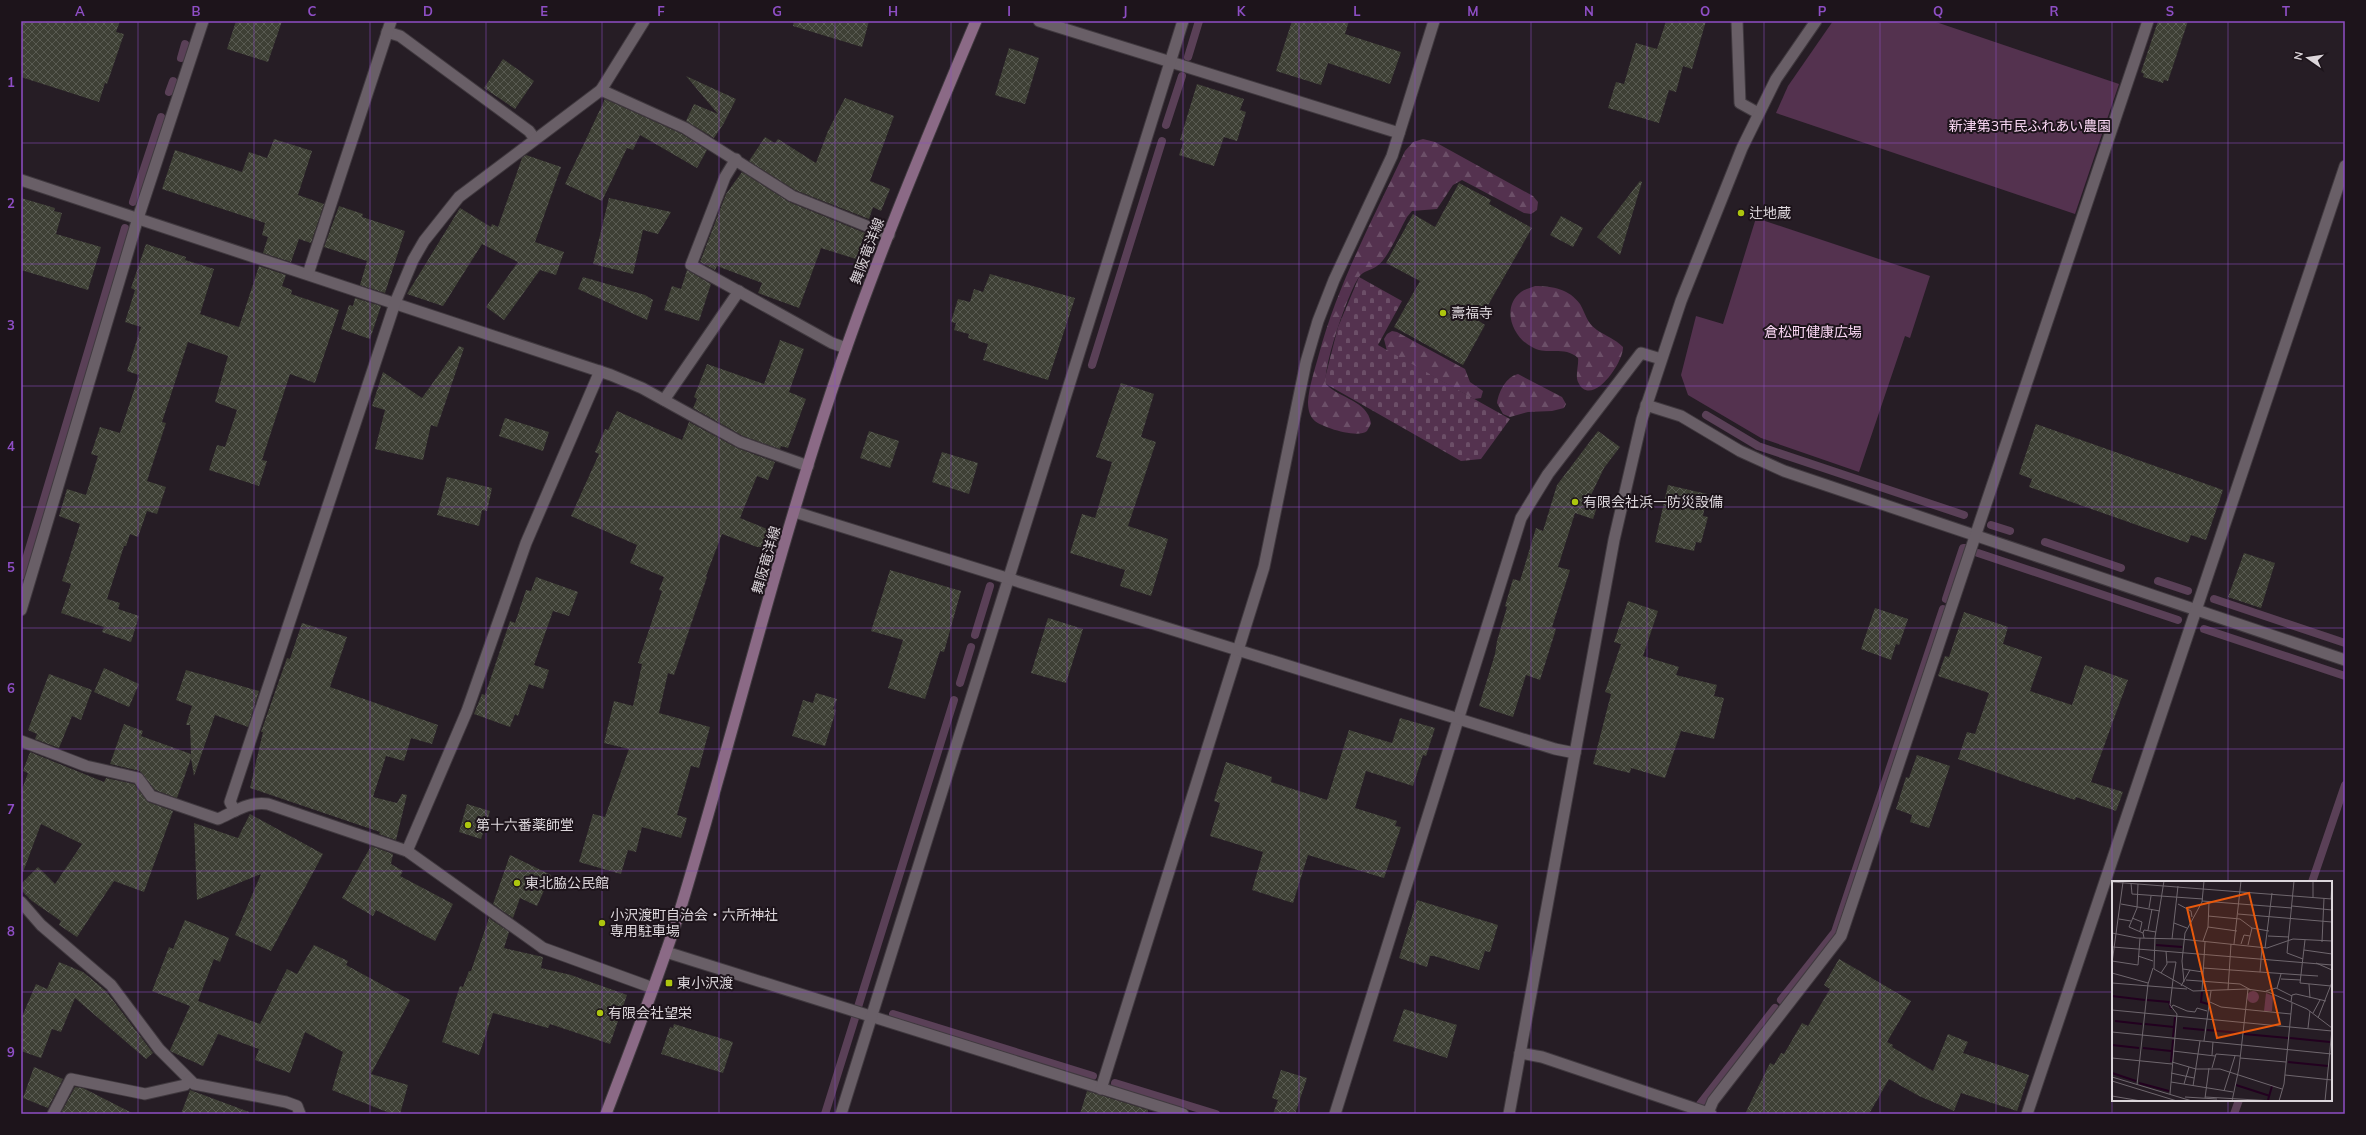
<svg xmlns="http://www.w3.org/2000/svg" width="2366" height="1135" font-family="Mulish,'Noto Sans JP',sans-serif">
	<style>
		.green { fill: #54324f }
		.forest { fill: url(#forest-firs) }
		.cemetery { fill: url(#cemetery-stones) }
		.lines { fill: none; stroke-linecap: round; stroke-linejoin: round }
		.stream { stroke: #5a4057; stroke-width: 8 }
		.building { fill: url(#building-cross-hatch) }
		.minor-casing { stroke: #40393f; stroke-width: 13 }
		.tertiary-casing { stroke: #40393f; stroke-width: 13 }
		.secondary-casing { stroke: #40393f; stroke-width: 13 }
		.minor { stroke: #695f67; stroke-width: 11 }
		.tertiary { stroke: #695f67; stroke-width: 11 }
		.secondary { stroke: #8b6a86; stroke-width: 11 }
		.grid { fill: none; stroke: #8e4ec5; stroke-width: 1; stroke-opacity: 0.55 }
		.poi-dot { fill: #adc60e; stroke: #1d141b; stroke-width: 1.5 }
		.labels { text-anchor: middle; dominant-baseline: central; stroke-width: 4; stroke-linejoin: round; paint-order: stroke }
		.park-label { font-size: 14px; fill: #fad7f4; stroke: #1d141b }
		.poi-label { font-size: 14px; fill: #dcd6db; stroke: #1d141b; text-anchor: start }
		.street-label { font-size: 14px; fill: #dcd6db; stroke: #1d141b }
		.inset-river { fill: none; stroke: #22001f; stroke-width: 2 }
		.inset-road { fill: none; stroke: #6f676e; stroke-width: 1 }
		.view { fill: #e8590c; fill-opacity: 0.15; stroke: #e8590c; stroke-width: 2 }
		.inset-edge { fill: none; stroke: #dcd6db; stroke-width: 2 }
		.neatline { fill: none; stroke: #8e4ec5; stroke-width: 1.5 }
		.grid-label { font-size: 13px; text-anchor: middle; font-weight: bold; fill: #8e4ec5 }
	</style>
	<defs>
		<pattern id="forest-firs" width="22" height="20" patternUnits="userSpaceOnUse"><rect width="22" height="20" fill="#54324f"/><path d="M5 1l3.5 6h-7zM16 11l3.5 6h-7z" fill="#6c4f68"/></pattern>
		<pattern id="cemetery-stones" width="16" height="16" patternUnits="userSpaceOnUse"><rect width="16" height="16" fill="#54324f"/><path d="M2 7V4a2 2 0 0 1 4 0v3zM10 15v-3a2 2 0 0 1 4 0v3z" fill="#6c4f68"/></pattern>
		<pattern id="building-cross-hatch" width="8" height="8" patternUnits="userSpaceOnUse"><rect width="8" height="8" fill="#3e4035"/><path d="M0 0l8 8M0 8l8-8" fill="none" stroke="#595b52"/></pattern>
	</defs>
	<rect width="100%" height="100%" fill="#261d25"/>
	<!-- green -->
	<g class="green">
		<polygon points="1833,21 1933,21 2119,84 2075,214 1776,113 1788,86"/>
		<polygon points="1756,218 1930,276 1910,338 1905,336 1859,472 1761,438 1688,395 1681,375 1696,316 1723,324"/>
	</g>
	<!-- forest -->
	<g class="forest">
		<path d="M1423,139L1435,142L1533,196L1538,202L1537,210L1531,214L1524,213L1462,180L1453,185L1437,209L1412,211L1407,217C1400,229 1388,259 1377,266C1371,271 1364,270 1359,277C1348,293 1323,366 1326,384C1340,399 1367,400 1371,423C1370,426 1368,429 1367,431C1358,439 1319,427 1313,419C1309,415 1308,407 1308,402C1309,386 1315,369 1319,354C1338,283 1374,217 1405,151L1413,142Z"/>
		<path d="M1535,286C1553,286 1569,289 1580,304C1586,314 1586,322 1597,330C1606,336 1615,339 1623,347C1624,362 1591,410 1578,382C1575,375 1579,365 1578,358C1564,345 1547,356 1532,347C1512,337 1501,307 1521,292C1525,289 1531,288 1535,286Z"/>
		<polygon points="1392,331 1397,332 1465,369 1470,382 1483,391 1481,398 1474,399 1387,351 1384,339 1387,334"/>
		<path d="M1518,374L1562,397L1566,404L1564,408L1552,411L1528,412L1510,417L1503,414L1497,403C1499,391 1506,377 1518,374Z"/>
	</g>
	<!-- cemetery -->
	<polygon class="cemetery" points="1359,277 1402,301 1378,345 1510,419 1481,459 1461,461 1326,384 1325,378 1338,327"/>
	<g class="lines">
		<!-- stream -->
		<g class="stream">
			<polyline points="1188,57 1199,21"/>
			<polyline points="181,58 185,44"/>
			<polyline points="169,92 173,81"/>
			<polyline points="1166,125 1182,76"/>
			<polyline points="133,202 161,117"/>
			<polyline points="1092,365 1162,141"/>
			<polyline points="1706,415 1758,446 1964,515"/>
			<polyline points="1991,525 2010,531"/>
			<polyline points="2045,542 2121,568"/>
			<polyline points="1978,553 2178,620"/>
			<polyline points="21,576 125,228"/>
			<polyline points="2158,581 2188,591"/>
			<polyline points="1946,599 1963,548 1965,548"/>
			<polyline points="2214,599 2345,643"/>
			<polyline points="2204,629 2345,676"/>
			<polyline points="975,635 990,586"/>
			<polyline points="960,683 971,647"/>
			<polyline points="2312,882 2345,785"/>
			<polyline points="1781,1000 1835,932 1943,609"/>
			<polyline points="858,1007 954,700"/>
			<polyline points="893,1014 1093,1076"/>
			<polyline points="1115,1083 1216,1114"/>
			<polyline points="1700,1104 1775,1008"/>
			<polyline points="825,1114 855,1018"/>
			<polyline points="2234,1114 2239,1100"/>
		</g>
	</g>
	<!-- building -->
	<g class="building">
		<polygon points="21,21 120,21 116,32 124,34 107,84 105,83 99,102 21,77"/>
		<polygon points="236,21 282,21 268,62 227,49"/>
		<polygon points="794,21 869,21 862,47 793,26"/>
		<polygon points="1292,21 1349,21 1345,34 1401,52 1390,84 1328,63 1321,85 1276,71"/>
		<polygon points="1666,21 1706,21 1692,69 1683,66 1676,92 1669,90 1659,123 1608,108 1616,82 1624,84 1636,43 1657,49"/>
		<polygon points="2158,21 2188,21 2168,81 2164,80 2163,83 2143,77 2144,74 2141,72"/>
		<polygon points="1009,48 1039,58 1025,104 995,95"/>
		<polygon points="503,59 534,81 515,109 484,88"/>
		<polygon points="686,76 736,99 724,123 714,138 686,121 694,104 718,114"/>
		<polygon points="1197,84 1244,99 1240,110 1246,112 1237,141 1224,137 1214,166 1179,155 1184,141 1180,140"/>
		<polygon points="845,98 894,116 870,181 890,189 881,211 873,207 869,219 795,190 749,161 765,137 775,143 778,139 816,163 828,131"/>
		<polygon points="605,99 682,134 707,150 697,168 640,135 633,150 627,148 602,201 565,184"/>
		<polygon points="274,139 312,151 298,195 324,204 311,243 299,239 291,262 263,253 268,237 262,235 265,223 162,189 175,150 242,172 249,152 267,158"/>
		<polygon points="526,155 561,167 535,242 564,252 556,275 540,270 504,320 486,307 518,262 482,244 443,306 407,294 460,208 491,227 492,224 498,227 522,158"/>
		<polygon points="742,172 789,202 865,233 856,259 821,248 799,308 758,293 762,283 717,266 715,270 700,262 726,194"/>
		<polygon points="1640,181 1642,182 1620,255 1597,237"/>
		<polygon points="1459,183 1491,200 1489,204 1532,228 1479,321 1485,325 1463,365 1394,327 1420,281 1386,263 1413,214 1435,227"/>
		<polygon points="21,198 55,208 54,211 62,213 56,234 101,247 88,290 21,270"/>
		<polygon points="609,198 671,212 658,234 643,230 633,274 593,264"/>
		<polygon points="339,206 363,214 362,217 405,231 385,293 360,285 367,261 324,247"/>
		<polygon points="1561,216 1583,228 1573,247 1550,235"/>
		<polygon points="146,244 186,257 185,260 214,269 200,314 239,327 259,266 286,275 282,286 292,290 291,294 339,310 315,383 290,374 262,460 267,461 259,486 209,470 217,445 225,447 237,410 215,402 228,356 188,342 162,422 166,423 147,481 166,487 157,514 147,511 138,537 130,534 126,546 124,546 107,599 120,603 118,609 139,616 131,642 102,632 104,627 61,613 71,584 62,581 80,524 59,516 67,489 86,495 98,456 91,454 100,427 120,433 139,375 127,371 141,327 125,322 135,290 131,288"/>
		<polygon points="687,270 711,284 699,321 664,310 672,286 681,289"/>
		<polygon points="990,274 1075,298 1048,380 983,360 988,344 968,338 969,334 954,330 956,323 951,322 958,299 970,302 974,289 983,292"/>
		<polygon points="583,277 645,295 653,300 647,320 578,289"/>
		<polygon points="355,298 381,306 370,339 341,329 349,305 353,306"/>
		<polygon points="780,340 804,349 789,392 806,399 788,448 781,446 780,449 743,436 693,408 697,399 694,397 707,364 764,384"/>
		<polygon points="459,346 464,348 437,427 431,425 423,460 375,449 385,410 372,406 383,372 422,398"/>
		<polygon points="1121,383 1154,394 1141,437 1156,442 1128,526 1168,539 1151,596 1120,586 1125,570 1070,553 1082,514 1095,518 1112,462 1096,457"/>
		<polygon points="617,411 682,440 689,422 737,448 775,462 768,480 757,476 740,518 772,531 765,547 757,547 722,534 706,576 707,577 674,675 668,673 659,713 710,727 699,768 691,766 677,815 687,818 681,838 642,827 636,852 628,850 621,874 579,862 593,814 605,817 629,749 604,743 614,701 633,706 642,664 638,663 662,591 659,590 664,577 630,563 637,545 571,516 599,454 595,452 605,429 608,430"/>
		<polygon points="505,418 549,432 543,451 499,436"/>
		<polygon points="2036,424 2223,490 2206,540 2191,535 2188,543 2029,487 2032,479 2019,474"/>
		<polygon points="869,431 899,441 890,468 860,458"/>
		<polygon points="1598,431 1620,447 1604,468 1591,495 1600,498 1593,519 1575,513 1558,567 1570,570 1552,627 1556,629 1540,680 1526,675 1513,717 1479,706 1495,654 1497,641 1507,607 1505,606 1513,579 1520,581 1536,528 1543,531 1557,485"/>
		<polygon points="942,452 978,463 969,494 932,482"/>
		<polygon points="447,477 492,488 487,511 482,510 479,526 437,515"/>
		<polygon points="1668,485 1707,494 1703,516 1708,517 1701,543 1696,542 1694,551 1655,542"/>
		<polygon points="2244,553 2275,563 2261,608 2228,597"/>
		<polygon points="890,570 961,591 944,652 940,651 925,699 888,688 903,640 871,631"/>
		<polygon points="536,577 578,592 569,616 553,611 534,665 549,670 543,689 529,684 518,716 515,714 510,727 474,714 482,694 485,695 510,621 515,623 526,590 531,591"/>
		<polygon points="1628,601 1658,611 1643,656 1679,667 1676,675 1717,685 1714,696 1724,698 1714,739 1681,731 1665,778 1631,768 1630,773 1593,764 1611,694 1605,692 1621,644 1614,642"/>
		<polygon points="1875,608 1908,619 1899,645 1896,644 1891,660 1861,649"/>
		<polygon points="1964,612 2008,627 2003,644 2042,657 2030,691 2072,705 2085,665 2128,680 2091,782 2123,792 2116,811 2076,797 2075,800 1958,759 1967,732 1975,734 1989,693 1938,676 1945,656 1949,657"/>
		<polygon points="1048,618 1083,629 1066,683 1031,673"/>
		<polygon points="302,623 347,637 330,687 438,725 432,744 411,738 404,761 386,756 373,797 397,803 402,794 407,795 396,840 379,834 380,832 250,788 263,732 261,732 287,658 290,659"/>
		<polygon points="104,668 139,684 129,707 94,692"/>
		<polygon points="186,670 259,691 248,727 215,715 194,776 191,758 177,798 155,790 140,771 110,764 124,724 143,731 141,736 191,754 190,725 186,725 192,706 176,700"/>
		<polygon points="49,674 92,690 81,720 72,716 59,748 35,739 37,734 28,730"/>
		<polygon points="816,693 837,699 833,709 836,710 825,746 792,736 803,700 813,703"/>
		<polygon points="1400,718 1435,728 1426,756 1423,755 1413,786 1366,771 1355,808 1397,821 1395,826 1401,827 1384,878 1308,855 1293,903 1252,890 1263,852 1210,836 1220,803 1214,801 1226,762 1272,777 1271,782 1327,800 1349,730 1392,743"/>
		<polygon points="30,752 104,782 106,778 134,784 148,802 173,811 144,892 114,881 77,937 59,925 61,921 32,901 21,890 21,884 38,867 55,884 82,844 41,824 23,872 21,871 21,792 28,773 23,771"/>
		<polygon points="1917,755 1950,766 1929,828 1910,822 1912,815 1896,809 1906,777 1909,778"/>
		<polygon points="467,804 490,811 481,839 459,832"/>
		<polygon points="250,814 323,854 271,951 235,935 261,874 197,900 194,823 238,838"/>
		<polygon points="371,846 393,854 391,864 403,871 400,876 453,904 435,941 376,910 373,916 342,898"/>
		<polygon points="510,855 551,875 537,906 520,898 513,918 493,904"/>
		<polygon points="1417,900 1498,925 1490,952 1485,951 1479,970 1434,956 1430,956 1427,967 1399,958"/>
		<polygon points="489,918 509,932 504,948 543,957 541,968 571,975 627,995 610,1044 550,1024 548,1028 493,1013 479,1055 442,1042 460,986 463,987 469,971 471,971"/>
		<polygon points="185,920 229,938 220,962 214,959 198,1001 260,1024 287,969 297,974 314,945 348,961 346,965 410,1000 371,1074 408,1085 400,1114 392,1114 332,1090 343,1052 305,1032 290,1073 255,1060 259,1049 218,1034 203,1066 172,1052 170,1050 190,1006 152,991 169,947 173,949"/>
		<polygon points="1839,959 1911,1001 1887,1042 1893,1045 1892,1047 1933,1071 1948,1034 1968,1042 1963,1053 2029,1075 2017,1111 1961,1093 1954,1111 1919,1096 1889,1079 1869,1114 1745,1114 1770,1063 1774,1065 1781,1053 1784,1054 1802,1023 1808,1026 1830,989 1824,985"/>
		<polygon points="59,962 83,972 106,991 153,1053 146,1059 75,998 61,1032 52,1029 41,1058 21,1051 21,1019 36,984 47,989"/>
		<polygon points="1404,1009 1457,1025 1447,1058 1393,1041"/>
		<polygon points="674,1024 733,1042 723,1073 661,1054 670,1027 673,1028"/>
		<polygon points="34,1067 63,1079 48,1108 23,1098"/>
		<polygon points="1281,1070 1307,1078 1295,1114 1273,1114 1278,1100 1272,1098"/>
		<polygon points="75,1087 83,1088 134,1114 61,1113"/>
		<polygon points="190,1090 249,1112 249,1114 181,1114"/>
		<polygon points="1087,1091 1148,1110 1148,1114 1080,1114"/>
	</g>
	<g class="lines">
		<!-- minor casing -->
		<g class="minor-casing">
			<g id="minor">
				<polyline points="1039,21 1399,133"/>
				<polyline points="1737,21 1740,103 1758,113"/>
				<polyline points="387,32 400,36 529,131 535,139"/>
				<polyline points="601,90 685,128 792,196 889,235"/>
				<polyline points="736,159 725,177 691,265 832,343 846,348"/>
				<polyline points="21,180 611,375 642,388 740,442 808,466"/>
				<polyline points="308,274 391,21"/>
				<polyline points="664,400 739,291"/>
				<polyline points="1646,405 1681,416 1740,451 1784,471 2345,660"/>
				<polyline points="21,610 138,218 203,21"/>
				<path d="M21,741L86,766L138,778L151,796L218,819C234,812 249,801 268,804L407,851L543,948L653,988"/>
				<polyline points="235,811 230,802 395,303 413,260 424,241 459,197 601,90 644,21"/>
				<polyline points="407,851 467,711 526,543 600,371"/>
				<polyline points="21,902 41,925 111,985 159,1049 194,1084 286,1102 297,1106 300,1114"/>
				<polyline points="666,952 1183,1114"/>
				<polyline points="1520,1053 1542,1057 1711,1114"/>
				<polyline points="1101,1089 1264,567 1306,362 1318,321 1334,280 1392,156 1434,21"/>
				<polyline points="1708,1113 1713,1101 1841,936 2148,21"/>
				<polyline points="53,1114 71,1079 145,1094 185,1085 189,1080"/>
				<polyline points="841,1114 1183,21"/>
				<polyline points="1335,1114 1521,518 1548,474 1641,353 1661,359"/>
				<polyline points="2027,1114 2345,166"/>
			</g>
		</g>
		<!-- tertiary casing -->
		<g class="tertiary-casing">
			<g id="tertiary">
				<polyline points="795,512 1555,749 1575,753"/>
				<polyline points="1509,1114 1614,540 1642,419 1681,301 1742,148 1776,79 1816,21"/>
			</g>
		</g>
		<!-- secondary casing -->
		<g class="secondary-casing">
			<path id="secondary" d="M606,1114C632,1045 659,977 681,907C731,742 772,574 825,411C868,278 922,149 976,21"/>
		</g>
		<!-- minor -->
		<use href="#minor" class="minor"/>
		<!-- tertiary -->
		<use href="#tertiary" class="tertiary"/>
		<!-- secondary -->
		<use href="#secondary" class="secondary"/>
	</g>
	<!-- grid -->
	<path class="grid" d="M138,21V1114M254,21V1114M370,21V1114M486,21V1114M602,21V1114M719,21V1114M835,21V1114M951,21V1114M1067,21V1114M1183,21V1114M1299,21V1114M1415,21V1114M1531,21V1114M1647,21V1114M1764,21V1114M1880,21V1114M1996,21V1114M2112,21V1114M2228,21V882M21,143H2345M21,264H2345M21,386H2345M21,507H2345M21,628H2345M21,749H2345M21,871H2345M21,992H2113M2331,992H2345M2228,1100V1114"/>
	<!-- markers -->
	<g class="poi-dot">
		<circle cx="1741" cy="213" r="4"/>
		<circle cx="1443" cy="313" r="4"/>
		<circle cx="1575" cy="502" r="4"/>
		<circle cx="468" cy="825" r="4"/>
		<circle cx="517" cy="883" r="4"/>
		<circle cx="602" cy="923" r="4"/>
		<rect x="665" y="979" width="8" height="8" rx="2"/>
		<circle cx="600" cy="1013" r="4"/>
	</g>
	<g class="labels">
		<!-- park labels -->
		<g class="park-label">
			<text x="2030" y="126">新津第3市民ふれあい農園</text>
			<text x="1813" y="332">倉松町健康広場</text>
		</g>
		<!-- poi labels -->
		<g class="poi-label">
			<text x="1749" y="213">辻地蔵</text>
			<text x="1451" y="313">壽福寺</text>
			<text x="1583" y="502">有限会社浜一防災設備</text>
			<text x="476" y="825">第十六番薬師堂</text>
			<text x="525" y="883">東北脇公民館</text>
			<text x="610" y="915">小沢渡町自治会・六所神社<tspan x="610" dy="16">専用駐車場</tspan></text>
			<text x="677" y="983">東小沢渡</text>
			<text x="608" y="1013">有限会社望栄</text>
		</g>
		<!-- street labels -->
		<g class="street-label">
			<text transform="translate(867 251) rotate(-69)">舞阪竜洋線</text>
			<text transform="translate(766 560) rotate(-74)">舞阪竜洋線</text>
		</g>
	</g>
	<!-- overview -->
	<g transform="translate(2112 881)">
		<rect width="220" height="220" fill="#261d25"/>
		<path d="M135 116a6 6 0 1 1 12 0a6 6 0 1 1-12 0ZM154,112L161,115L160,130H152Z" fill="#54324f"/>
		<path class="inset-river" d="M44,64L70,66M90,111L89,121L96,123M0,115L33,119M35,119L57,121L59,128M3,140L30,143M33,143L62,146M71,147L92,149M95,149L129,152M132,153L176,157M61,156L63,136M178,157L218,161M0,164L27,167M31,167L59,170M59,181L61,159M176,181L216,185M0,192L24,200M27,202L57,210M124,204L158,215M156,219L160,205"/>
		<path class="inset-road" d="M52,0L43,56L42,88L81,110L135,108L156,111L195,128L220,147M182,0L175,72L191,78M0,1L220,18M19,2L20,13L91,18M26,3L25,27L17,46L31,52L32,57M201,16V0M219,18L220,0M90,20L180,27M9,23L48,30M66,23L79,30L80,36M180,25L220,29M37,27L39,15M126,33L220,41M96,35L128,38L140,47L157,50M20,37L30,41L28,50M7,38L19,40M62,42L75,47M96,46L125,50M36,49L40,28M0,52L25,57L69,58L155,67L181,58L220,60M31,52L32,49L44,51M156,55L177,56M60,58L66,5M193,59L188,102L219,105M91,60L96,46L97,21M210,61L212,17M122,63L129,0M129,63L132,54L138,55M136,64L140,47M1,66L220,84M153,67L160,12M192,69L220,73M26,75L41,80M0,80L26,84L28,57M55,81H64L61,99M0,82L11,1M204,82L220,89M91,87L190,94M71,88L91,91M148,91L150,67M0,92L36,102M49,92L55,83L54,70M190,94L206,95M169,98L189,99M74,99L128,103L139,109M72,101L70,80L73,52L90,21L92,0M0,102L75,108M197,103L198,117M69,105L78,89M165,107L169,93M116,109L119,63M90,110L93,61M154,110L164,107L180,115M98,121L109,126L179,133M179,121L180,114L184,113L214,120M59,127L61,124L75,130L83,131L85,127L95,130M0,129L220,150M201,132L208,119M206,137L220,101M196,147L198,130M0,151L220,173M92,160L99,110M61,170L103,175M100,174L101,161M0,177L60,183M128,177L174,181M60,181L84,188H108L170,208M100,187L104,173L128,175M59,192L82,197M173,194L220,199M0,196L80,220M0,200L65,220M59,201L121,211M72,203L77,186M25,204L36,103L41,87M81,205L88,160M112,210L123,175M58,213L65,133L58,124L61,99M0,215L29,220M73,216L105,218M93,216L161,220M93,217L97,187M120,220L127,187L136,108M167,220L172,203L180,122M213,220L220,148"/>
		<path class="view" d="M137,12L168,143L105,157L75,27Z"/>
		<rect width="220" height="220" class="inset-edge"/>
	</g>
	<!-- border -->
	<rect width="2366" height="1135" fill="none" stroke="#1d141b" stroke-width="44"/>
	<!-- north arrow -->
	<g transform="translate(2308 58) rotate(283)" stroke="#1d141b" stroke-width="3" paint-order="stroke">
	<path d="M0-3L7 15L0 10L-7 15Z" fill="#dcd6db"/>
	<text y="-6" font-size="11" font-weight="bold" text-anchor="middle" fill="#dcd6db">N</text>
	</g>
	<rect x="22" y="22" width="2322" height="1091" class="neatline"/>
	<g class="grid-label">
		<text x="80" y="16">A</text>
		<text x="196" y="16">B</text>
		<text x="312" y="16">C</text>
		<text x="428" y="16">D</text>
		<text x="544" y="16">E</text>
		<text x="661" y="16">F</text>
		<text x="777" y="16">G</text>
		<text x="893" y="16">H</text>
		<text x="1009" y="16">I</text>
		<text x="1125" y="16">J</text>
		<text x="1241" y="16">K</text>
		<text x="1357" y="16">L</text>
		<text x="1473" y="16">M</text>
		<text x="1589" y="16">N</text>
		<text x="1705" y="16">O</text>
		<text x="1822" y="16">P</text>
		<text x="1938" y="16">Q</text>
		<text x="2054" y="16">R</text>
		<text x="2170" y="16">S</text>
		<text x="2286" y="16">T</text>
		<text x="11" y="87">1</text>
		<text x="11" y="208">2</text>
		<text x="11" y="330">3</text>
		<text x="11" y="451">4</text>
		<text x="11" y="572">5</text>
		<text x="11" y="693">6</text>
		<text x="11" y="814">7</text>
		<text x="11" y="936">8</text>
		<text x="11" y="1057">9</text>
	</g>
</svg>
